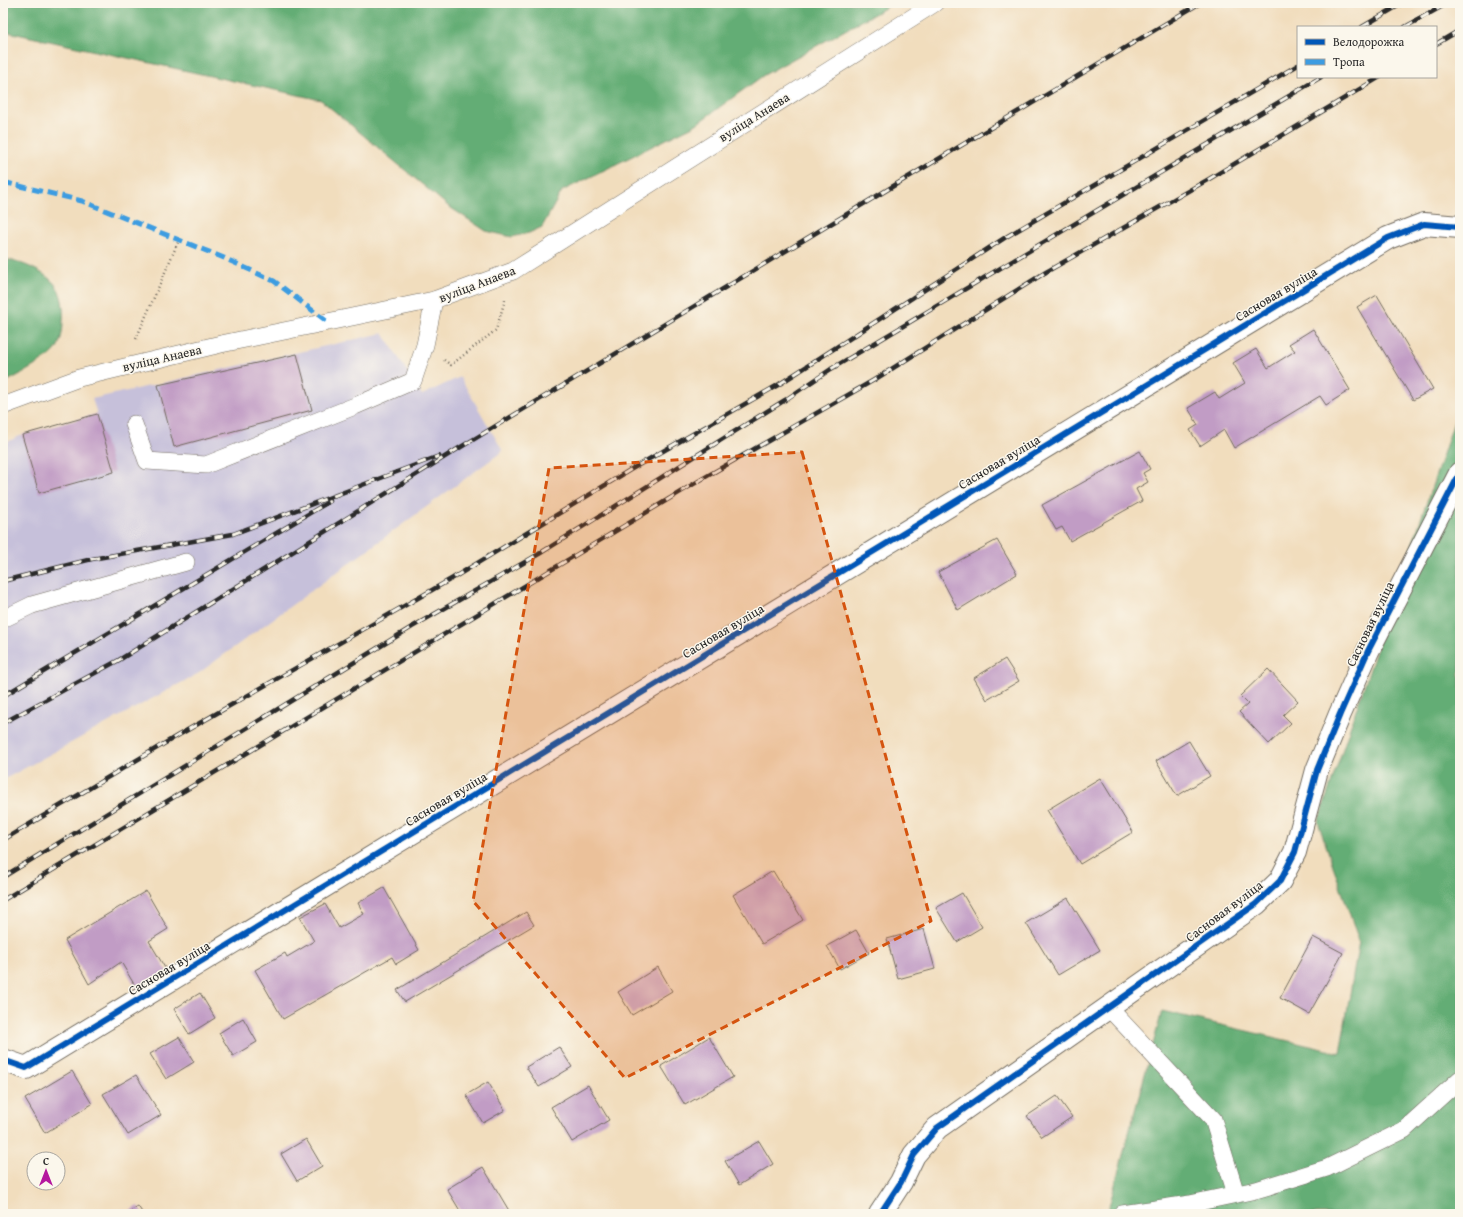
<svg xmlns="http://www.w3.org/2000/svg" width="1463" height="1217" font-family="'Gentium Book Plus',serif">
	<style>
		.industrial { fill: #c6c0da }
		.forest { fill: #63ad75; stroke: #476c50 }
		.building { fill: #c19cc5 }
		.lines { fill: none; stroke-linecap: round; stroke-linejoin: round }
		.service-casing { stroke: #70695e; stroke-width: 18 }
		.minor-casing { stroke: #70695e; stroke-width: 24 }
		.path { stroke: #70695e; stroke-width: 2.5; stroke-dasharray: 1 3; stroke-linecap: butt }
		.service { stroke: #fff; stroke-width: 17 }
		.minor { stroke: #fff; stroke-width: 22 }
		.rail-casing { stroke: #2b2b2b; stroke-width: 4.5 }
		.rail { stroke: #fbf7ec; stroke-width: 3; stroke-dasharray: 9; stroke-linecap: butt }
		.quiet { stroke: #3d9ce1; stroke-width: 5; stroke-dasharray: 10 5; stroke-linecap: butt }
		.cycleway-casing { stroke: #fbf7ec; stroke-width: 8 }
		.cycleway { stroke: #0057b8; stroke-width: 6 }
		.marked { fill: #d5540f; fill-opacity: 0.2; stroke: #d5540f; stroke-width: 3; stroke-dasharray: 8 5; stroke-linejoin: round }
		.labels { text-anchor: middle; dominant-baseline: central; stroke-width: 3; stroke-linejoin: round; paint-order: stroke }
		.street-label { font-size: 13px; fill: #2b2b2b; stroke: #fbf7ec }
	</style>
	<rect width="100%" height="100%" fill="#fbf7ec"/>
	<filter id="ink" filterUnits="userSpaceOnUse"><feTurbulence type="fractalNoise" baseFrequency=".025" numOctaves="2"/><feDisplacementMap in="SourceGraphic" scale="8" xChannelSelector="R" yChannelSelector="G"/><feConvolveMatrix kernelMatrix="1 2 1 2 8 2 1 2 1" color-interpolation-filters="sRGB"/></filter>
	<filter id="wash" filterUnits="userSpaceOnUse"><feTurbulence type="fractalNoise" baseFrequency=".012" numOctaves="4" result="noise"/><feDisplacementMap in="SourceGraphic" scale="16" xChannelSelector="R" yChannelSelector="G"/><feGaussianBlur stdDeviation="0.9" result="paint"/><feColorMatrix in="noise" values="0 0 0 0 0 0 0 0 0 0 0 0 0 0 0 0 0 1.4 0 .05"/><feComposite in="paint" operator="in"/></filter>
	<g filter="url(#wash)">
		<rect width="100%" height="100%" fill="#f1ddbd"/>
		<!-- industrial -->
		<polygon class="industrial" points="383,333 422,395 460,377 503,451 199,673 3,780 3,444 22,435 97,414 92,399"/>
		<!-- forest -->
		<g class="forest">
			<polygon points="3,3 894,3 764,75 695,125 562,191 542,227 529,233 512,237 486,231 448,206 321,100 3,31"/>
			<path d="M3,259C21,261 52,274 59,291C63,300 64,312 63,322C63,331 61,343 55,351C48,359 13,379 3,383Z"/>
			<polygon points="1460,404 1460,1214 1107,1214 1162,1011 1340,1053 1359,941 1318,822"/>
		</g>
		<g id="blocks">
			<!-- building -->
			<g class="building">
				<polygon points="1377,295 1433,389 1413,400 1357,307"/>
				<polygon points="1313,329 1350,390 1326,405 1320,396 1234,448 1224,430 1200,446 1190,430 1198,425 1188,408 1215,392 1219,399 1245,383 1233,363 1256,349 1268,368 1295,351 1289,344"/>
				<polygon points="297,354 312,410 174,447 158,385"/>
				<polygon points="97,414 114,472 39,493 22,435"/>
				<polygon points="1140,451 1150,469 1143,473 1148,482 1136,489 1142,501 1070,541 1062,527 1056,530 1042,505"/>
				<polygon points="997,540 1017,574 958,610 938,572"/>
				<polygon points="1005,659 1019,681 987,700 974,678"/>
				<polygon points="1268,669 1298,701 1283,715 1291,723 1269,744 1239,712 1248,704 1240,696"/>
				<polygon points="1189,741 1210,776 1177,796 1156,761"/>
				<polygon points="1100,778 1133,832 1080,864 1047,810"/>
				<polygon points="773,871 803,920 762,944 733,895"/>
				<polygon points="384,888 419,950 396,964 392,957 283,1019 255,970 285,953 287,957 314,941 300,917 325,904 339,928 364,914 358,903"/>
				<polygon points="146,891 168,929 149,941 168,973 138,991 121,962 89,984 65,940"/>
				<polygon points="962,893 982,927 957,942 936,908"/>
				<polygon points="1068,898 1100,950 1058,975 1026,923"/>
				<polygon points="526,912 534,925 405,1002 397,990"/>
				<polygon points="924,929 935,969 898,979 887,939"/>
				<polygon points="856,930 869,953 840,969 827,946"/>
				<polygon points="1313,937 1343,953 1309,1014 1280,998"/>
				<polygon points="658,967 672,991 632,1015 618,992"/>
				<polygon points="200,993 215,1018 189,1034 174,1009"/>
				<polygon points="243,1018 257,1042 233,1056 219,1033"/>
				<polygon points="179,1037 194,1062 166,1079 150,1054"/>
				<polygon points="709,1037 733,1077 685,1105 661,1066"/>
				<polygon points="559,1047 572,1067 539,1087 526,1067"/>
				<polygon points="72,1071 92,1104 45,1133 25,1099"/>
				<polygon points="136,1075 161,1115 128,1135 103,1094"/>
				<polygon points="488,1082 505,1110 483,1123 466,1095"/>
				<polygon points="588,1085 609,1120 572,1142 551,1107"/>
				<polygon points="1057,1096 1072,1117 1042,1137 1027,1116"/>
				<polygon points="306,1139 322,1166 297,1181 281,1154"/>
				<polygon points="759,1141 773,1164 739,1185 725,1161"/>
				<polygon points="483,1167 511,1214 462,1214 447,1189"/>
				<polygon points="138,1206 143,1214 125,1214"/>
			</g>
		</g>
	</g>
	<g filter="url(#ink)">
		<use href="#blocks" fill-opacity="0" stroke="#70695e" stroke-width="1"/>
		<g class="lines">
			<!-- service casing -->
			<g class="service-casing">
				<g id="service">
					<polyline points="3,406 79,378 221,344 434,300 513,271 935,3"/>
					<polyline points="134,424 147,461 206,465 355,406 413,381 425,345 434,300"/>
					<polyline points="3,619 32,605 186,562"/>
					<polyline points="1108,1007 1213,1119 1236,1194"/>
					<polyline points="1122,1214 1190,1204 1256,1190 1327,1168 1404,1130 1460,1079"/>
				</g>
			</g>
			<!-- minor casing -->
			<g class="minor-casing">
				<g id="minor">
					<polyline points="3,1060 26,1068 1388,238 1424,224 1460,227"/>
					<polyline points="880,1214 901,1182 914,1155 937,1128 1256,904 1280,881 1295,852 1317,770 1340,714 1368,651 1460,473"/>
				</g>
			</g>
			<!-- path -->
			<g class="path">
				<polyline points="136,339 179,240"/>
				<polyline points="444,360 451,365 496,330 505,300"/>
			</g>
			<!-- service -->
			<use href="#service" class="service"/>
			<!-- minor -->
			<use href="#minor" class="minor"/>
			<!-- rail casing -->
			<g class="rail-casing">
				<g id="rail">
					<polyline points="1362,27 1403,3"/>
					<polyline points="1405,27 1448,3"/>
					<polyline points="1436,44 1460,30"/>
					<polyline points="3,581 92,559 233,534 439,456"/>
					<polyline points="3,696 330,501"/>
					<polyline points="3,723 119,660 456,450 900,182 1200,3"/>
					<polyline points="3,840 177,736 453,578 630,470 778,385 1006,237 1298,65"/>
					<polyline points="3,877 412,627 539,554 785,400 831,369 1321,77"/>
					<polyline points="3,900 702,479 874,380 1046,272 1209,179 1380,77"/>
				</g>
			</g>
			<!-- rail -->
			<use href="#rail" class="rail"/>
			<!-- quiet -->
			<polyline class="quiet" points="3,182 82,201 224,258 274,281 329,323"/>
			<!-- cycleway casing -->
			<g class="cycleway-casing">
				<g id="cycleway">
					<polyline points="3,1060 26,1068 1388,238 1424,224 1460,227"/>
					<polyline points="880,1214 901,1182 914,1155 937,1128 1256,904 1280,881 1295,852 1317,770 1340,714 1368,651 1460,473"/>
				</g>
			</g>
			<!-- cycleway -->
			<use href="#cycleway" class="cycleway"/>
		</g>
	</g>
	<!-- marked area -->
	<path class="marked" d="M802,452L931,921L625,1078L473,901L549,468Z"/>
	<g class="labels">
		<!-- street labels -->
		<g class="street-label">
			<text transform="translate(754 117) rotate(-32)">вуліца Анаева</text>
			<text transform="translate(477 284) rotate(-21)">вуліца Анаева</text>
			<text transform="translate(1276 294) rotate(-31)">Сасновая вуліца</text>
			<text transform="translate(162 358) rotate(-13)">вуліца Анаева</text>
			<text transform="translate(999 462) rotate(-31)">Сасновая вуліца</text>
			<text transform="translate(1370 624) rotate(-64)">Сасновая вуліца</text>
			<text transform="translate(723 631) rotate(-31)">Сасновая вуліца</text>
			<text transform="translate(446 799) rotate(-31)">Сасновая вуліца</text>
			<text transform="translate(1224 911) rotate(-37)">Сасновая вуліца</text>
			<text transform="translate(169 968) rotate(-31)">Сасновая вуліца</text>
		</g>
	</g>
	<!-- margin -->
	<rect width="1463" height="1217" fill="none" stroke="#fbf7ec" stroke-width="16"/>
	<!-- legend -->
	<rect x="1297" y="26" width="140" height="52" fill="#fbf7ec" stroke="#a8a59f"/>
	<rect x="1305" y="39" width="20" height="6" fill="#0057b8" stroke="#a8a59f"/>
	<text x="1333" y="46" font-size="12" fill="#2b2b2b">Велодорожка</text>
	<rect x="1305" y="59" width="20" height="6" fill="#3d9ce1" stroke="#a8a59f"/>
	<text x="1333" y="66" font-size="12" fill="#2b2b2b">Тропа</text>
	<!-- north arrow -->
	<g transform="translate(46 1171)"><circle r="19" fill="#fbf7ec" stroke="#a8a59f"/>
	<path d="M0-3L7 15L0 10L-7 15Z" fill="#b5179e"/>
	<text y="-6" font-size="11" font-weight="bold" text-anchor="middle" fill="#2b2b2b">С</text>
	</g>
</svg>
